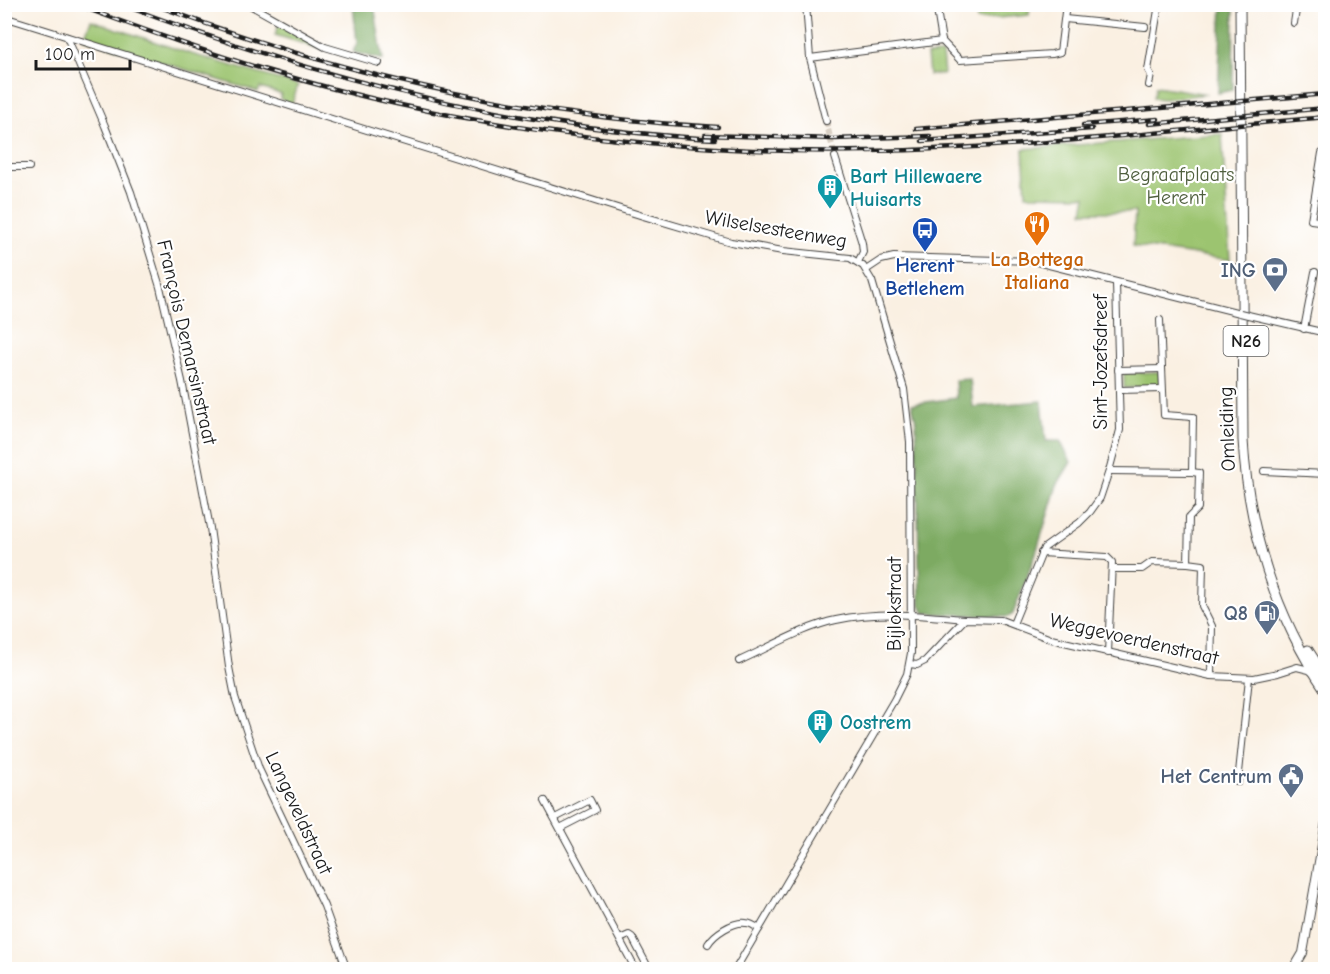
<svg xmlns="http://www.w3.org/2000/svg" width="1330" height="974" font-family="'Comic Neue',sans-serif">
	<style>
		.green { fill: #9cc470; stroke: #5c7046; stroke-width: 1.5 }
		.forest { fill: #7daa62; stroke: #4c633f; stroke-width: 1.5 }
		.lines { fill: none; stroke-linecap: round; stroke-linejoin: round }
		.street-tunnel { stroke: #d9d0c4; stroke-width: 6; stroke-dasharray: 6 3; stroke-linecap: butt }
		.street-casing { stroke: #3d3c3a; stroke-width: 8 }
		.secondary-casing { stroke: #3d3c3a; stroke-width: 10 }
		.primary-casing { stroke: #3d3c3a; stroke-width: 11 }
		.street { stroke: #fff; stroke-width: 6 }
		.secondary { stroke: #fff; stroke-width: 8 }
		.primary { stroke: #fff; stroke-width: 9 }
		.rail-casing { stroke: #1c1c1c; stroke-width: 4.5 }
		.rail { stroke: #fff; stroke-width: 2; stroke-dasharray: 7; stroke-linecap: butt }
		.street-bridge-casing { stroke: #3d3c3a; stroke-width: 8; stroke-linecap: butt }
		.street-bridge { stroke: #fff; stroke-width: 6 }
		.labels { text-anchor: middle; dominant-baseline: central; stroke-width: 4.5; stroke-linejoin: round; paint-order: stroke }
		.shield { fill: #fff; stroke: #606060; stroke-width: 1.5 }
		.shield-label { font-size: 18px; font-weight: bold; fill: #1c1c1c }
		.park-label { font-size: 20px; fill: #4f5f3e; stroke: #fff }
		.culture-label { font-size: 20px; font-weight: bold; fill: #0d838f; stroke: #fff; text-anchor: start }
		.street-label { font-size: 20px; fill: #1c1c1c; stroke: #fff }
		.food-label { font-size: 20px; font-weight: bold; fill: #c56008; stroke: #fff }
		.transit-label { font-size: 20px; font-weight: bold; fill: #164399; stroke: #fff }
		.service-label { font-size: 20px; font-weight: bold; fill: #4e5e75; stroke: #fff; text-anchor: end }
	</style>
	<rect width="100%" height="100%" fill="#fff"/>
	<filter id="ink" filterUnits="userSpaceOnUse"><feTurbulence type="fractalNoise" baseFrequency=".0167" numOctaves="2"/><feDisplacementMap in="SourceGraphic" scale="12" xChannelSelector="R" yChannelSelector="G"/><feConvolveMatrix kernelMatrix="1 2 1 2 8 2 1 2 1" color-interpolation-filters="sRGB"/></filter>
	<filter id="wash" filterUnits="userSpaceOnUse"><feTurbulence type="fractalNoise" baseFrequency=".008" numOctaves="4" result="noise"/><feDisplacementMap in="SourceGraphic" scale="24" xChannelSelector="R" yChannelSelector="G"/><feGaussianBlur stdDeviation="1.35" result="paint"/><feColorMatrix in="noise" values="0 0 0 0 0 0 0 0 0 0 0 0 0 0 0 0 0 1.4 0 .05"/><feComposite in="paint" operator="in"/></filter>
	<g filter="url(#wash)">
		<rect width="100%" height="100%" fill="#faf0e2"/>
		<!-- green -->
		<g class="green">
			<polygon points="975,5 975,4 1030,5 1029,15 977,20"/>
			<polygon points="91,20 188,53 298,85 292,104 280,99 281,94 260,88 258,92 84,38"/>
			<polygon points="279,24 318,46 318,48 275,35"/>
			<polygon points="942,54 944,74 929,75 927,55"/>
			<polygon points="1156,86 1207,94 1164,99 1153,98"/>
			<polygon points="1222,134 1230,260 1133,246 1135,212 1083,212 1086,196 1026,195 1023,149"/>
			<polygon points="1160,372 1160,386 1124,388 1124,373"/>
		</g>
		<!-- forest -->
		<g class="forest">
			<polygon points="353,5 374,5 383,60 353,52 357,43"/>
			<polygon points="1222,5 1234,5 1233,90 1218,93"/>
			<polygon points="970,379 973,407 1042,401 1046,441 1060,441 1071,462 1057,485 1036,553 1013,614 1008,617 925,613 920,606 916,421 912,404 956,398 955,380"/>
		</g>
	</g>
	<g filter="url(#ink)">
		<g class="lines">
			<!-- street-tunnel -->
			<polyline class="street-tunnel" points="826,121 835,157"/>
			<!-- street casing -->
			<g class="street-casing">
				<g id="street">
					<polyline points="248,4 325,47 379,63"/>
					<polyline points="806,4 810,58 826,121"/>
					<polyline points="936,4 942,41"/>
					<polyline points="4,17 643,216 731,242 783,251 850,258 863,266 872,281 904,389 910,442 911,653 907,674 894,700 735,970"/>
					<polyline points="1065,19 1145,27"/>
					<polyline points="1294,23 1297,4"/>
					<polyline points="67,37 105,126 131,192 160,287 182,381 210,528 229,667 235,697 259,769 324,906 347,970"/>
					<polyline points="810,58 942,41 960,60 1052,54 1060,52 1066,4"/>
					<polyline points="1149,85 1151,75 1148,70 1159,4"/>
					<polyline points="1326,152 1322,153 1311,220 1326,222"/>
					<polyline points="835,157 862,243 863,252 858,262"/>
					<polyline points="4,167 29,167"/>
					<polyline points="866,270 881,260 894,257 1033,261 1240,313"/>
					<polyline points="1248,315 1326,333"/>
					<polyline points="1160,320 1164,415 1193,417 1192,472 1199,473 1198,508 1189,517 1188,563 1203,565 1202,606 1212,626 1211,676"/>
					<polyline points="1304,329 1315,272"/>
					<polyline points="1118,370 1162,369"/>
					<polyline points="1119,390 1162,389"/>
					<polyline points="1109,471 1192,472"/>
					<polyline points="1264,471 1326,474"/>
					<polyline points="1041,553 1107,557 1112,562 1108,653"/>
					<polyline points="1113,569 1142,569 1152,562 1188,563"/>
					<polyline points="1013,624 1044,548 1079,523 1090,512 1100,498 1109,471 1120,430 1116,283"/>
					<path d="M739,661C768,648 806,626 836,620C879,611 922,615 965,619"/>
					<polyline points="910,664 917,665 925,661 965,619 1001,620 1051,639 1211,676 1254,678 1278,673 1297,667 1309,670 1314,674"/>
					<polyline points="1238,782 1249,678"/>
					<polyline points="545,801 635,968 639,969 648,966"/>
					<polyline points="555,818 590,800 595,810 560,828"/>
					<polyline points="620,939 629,935 632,937 649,969"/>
					<path d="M708,944C714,934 733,921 746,923C751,923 755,926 759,929"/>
				</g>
			</g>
			<!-- secondary casing -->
			<g class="secondary-casing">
				<polyline id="secondary" points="1293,970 1303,953 1326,822"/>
			</g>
			<!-- primary casing -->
			<g class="primary-casing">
				<g id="primary">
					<path d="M1240,4L1243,440C1248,529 1275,616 1326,691"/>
					<polyline points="1308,650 1326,678"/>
				</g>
			</g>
			<!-- street -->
			<use href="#street" class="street"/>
			<!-- secondary -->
			<use href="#secondary" class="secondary"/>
			<!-- primary -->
			<use href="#primary" class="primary"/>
			<!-- rail casing -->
			<g class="rail-casing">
				<g id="rail">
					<path d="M74,4C142,29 210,54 280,74C433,119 592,143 752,150C943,158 1135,134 1326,117"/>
					<path d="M120,4C312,77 510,128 715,139"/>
					<path d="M152,4C333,73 524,117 718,127"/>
					<polyline points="1149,124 1326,108"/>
					<polyline points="1083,125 1158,119"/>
					<polyline points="916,129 1326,94"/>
					<polyline points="705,135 833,139 930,136"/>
					<polyline points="922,141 1092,129"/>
				</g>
			</g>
			<!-- rail -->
			<use href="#rail" class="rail"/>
			<!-- street-bridge casing -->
			<g class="street-bridge-casing">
				<polyline id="street-bridge" points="1240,313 1248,315"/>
			</g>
			<!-- street-bridge -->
			<use href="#street-bridge" class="street-bridge"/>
		</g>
	</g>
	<!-- icons -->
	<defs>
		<g id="building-pin" transform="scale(1.35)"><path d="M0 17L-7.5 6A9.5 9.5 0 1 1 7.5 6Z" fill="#0f9aa8" stroke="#fff"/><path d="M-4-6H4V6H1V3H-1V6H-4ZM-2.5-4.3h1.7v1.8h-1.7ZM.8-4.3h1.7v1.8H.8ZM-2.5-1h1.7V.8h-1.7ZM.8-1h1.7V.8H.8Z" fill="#fff"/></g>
		<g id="restaurant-pin" transform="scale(1.35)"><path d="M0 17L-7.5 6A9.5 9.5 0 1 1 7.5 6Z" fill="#e8710a" stroke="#fff"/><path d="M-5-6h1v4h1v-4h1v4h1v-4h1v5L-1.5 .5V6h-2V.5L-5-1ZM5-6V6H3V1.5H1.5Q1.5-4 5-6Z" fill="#fff"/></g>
		<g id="bus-pin" transform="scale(1.35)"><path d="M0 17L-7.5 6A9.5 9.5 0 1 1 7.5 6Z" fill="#1a4fb4" stroke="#fff"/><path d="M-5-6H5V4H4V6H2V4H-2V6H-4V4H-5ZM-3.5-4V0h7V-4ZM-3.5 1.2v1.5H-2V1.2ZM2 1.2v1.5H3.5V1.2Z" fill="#fff"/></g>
		<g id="bank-pin" transform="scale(1.35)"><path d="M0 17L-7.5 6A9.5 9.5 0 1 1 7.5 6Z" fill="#5c6f8a" stroke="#fff"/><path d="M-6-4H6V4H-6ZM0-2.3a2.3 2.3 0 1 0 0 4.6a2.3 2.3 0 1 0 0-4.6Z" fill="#fff"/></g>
		<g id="fuel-pin" transform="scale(1.35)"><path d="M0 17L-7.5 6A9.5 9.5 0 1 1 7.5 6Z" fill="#5c6f8a" stroke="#fff"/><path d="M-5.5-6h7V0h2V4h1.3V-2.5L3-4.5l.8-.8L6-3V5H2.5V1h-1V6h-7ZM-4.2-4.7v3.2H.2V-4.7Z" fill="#fff"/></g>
		<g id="civic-pin" transform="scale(1.35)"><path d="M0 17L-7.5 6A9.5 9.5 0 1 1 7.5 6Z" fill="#5c6f8a" stroke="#fff"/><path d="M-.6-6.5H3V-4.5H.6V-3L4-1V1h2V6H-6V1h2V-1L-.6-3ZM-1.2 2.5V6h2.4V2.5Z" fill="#fff"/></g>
	</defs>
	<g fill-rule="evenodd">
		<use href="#building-pin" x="830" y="187"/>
		<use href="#restaurant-pin" x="1037" y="224"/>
		<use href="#bus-pin" x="925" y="230"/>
		<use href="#bank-pin" x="1275" y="270"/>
		<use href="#fuel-pin" x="1267" y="613"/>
		<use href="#building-pin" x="820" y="722"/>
		<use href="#civic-pin" x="1291" y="776"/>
	</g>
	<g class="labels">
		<!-- shield labels -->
		<rect class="shield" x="1223.5" y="326" width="45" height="30" rx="4.5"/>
		<g class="shield-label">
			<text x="1246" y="341">N26</text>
		</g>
		<!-- park labels -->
		<g class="park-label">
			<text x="1176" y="174">Begraafplaats<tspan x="1176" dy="23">Herent</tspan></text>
		</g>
		<!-- culture labels -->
		<g class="culture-label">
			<text x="850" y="176">Bart Hillewaere<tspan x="850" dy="23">Huisarts</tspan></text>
			<text x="840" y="722">Oostrem</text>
		</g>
		<!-- street labels -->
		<g class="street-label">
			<text transform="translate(776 229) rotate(10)">Wilselsesteenweg</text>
			<text transform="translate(187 342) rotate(77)">François Demarsinstraat</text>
			<text transform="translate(1100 362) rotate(-90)">Sint-Jozefsdreef</text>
			<text transform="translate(1227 429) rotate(-92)">Omleiding</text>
			<text transform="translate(894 604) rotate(-90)">Bijlokstraat</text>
			<text transform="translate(1134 639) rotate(13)">Weggevoerdenstraat</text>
			<text transform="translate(299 813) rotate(65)">Langeveldstraat</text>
		</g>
		<!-- food labels -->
		<g class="food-label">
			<text x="1037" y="259">La Bottega<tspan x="1037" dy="23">Italiana</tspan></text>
		</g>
		<!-- transit labels -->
		<g class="transit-label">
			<text x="925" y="265">Herent<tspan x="925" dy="23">Betlehem</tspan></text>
		</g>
		<!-- service labels -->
		<g class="service-label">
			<text x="1256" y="270">ING</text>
			<text x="1248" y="613">Q8</text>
			<text x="1272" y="776">Het Centrum</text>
		</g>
	</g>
	<!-- margin -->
	<rect width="1330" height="974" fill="none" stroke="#fff" stroke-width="24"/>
	<!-- scale -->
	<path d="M36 60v9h94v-9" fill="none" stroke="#1c1c1c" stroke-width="3"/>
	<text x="45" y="60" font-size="18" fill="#1c1c1c" stroke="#ffffff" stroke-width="4.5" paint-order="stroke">100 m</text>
</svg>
